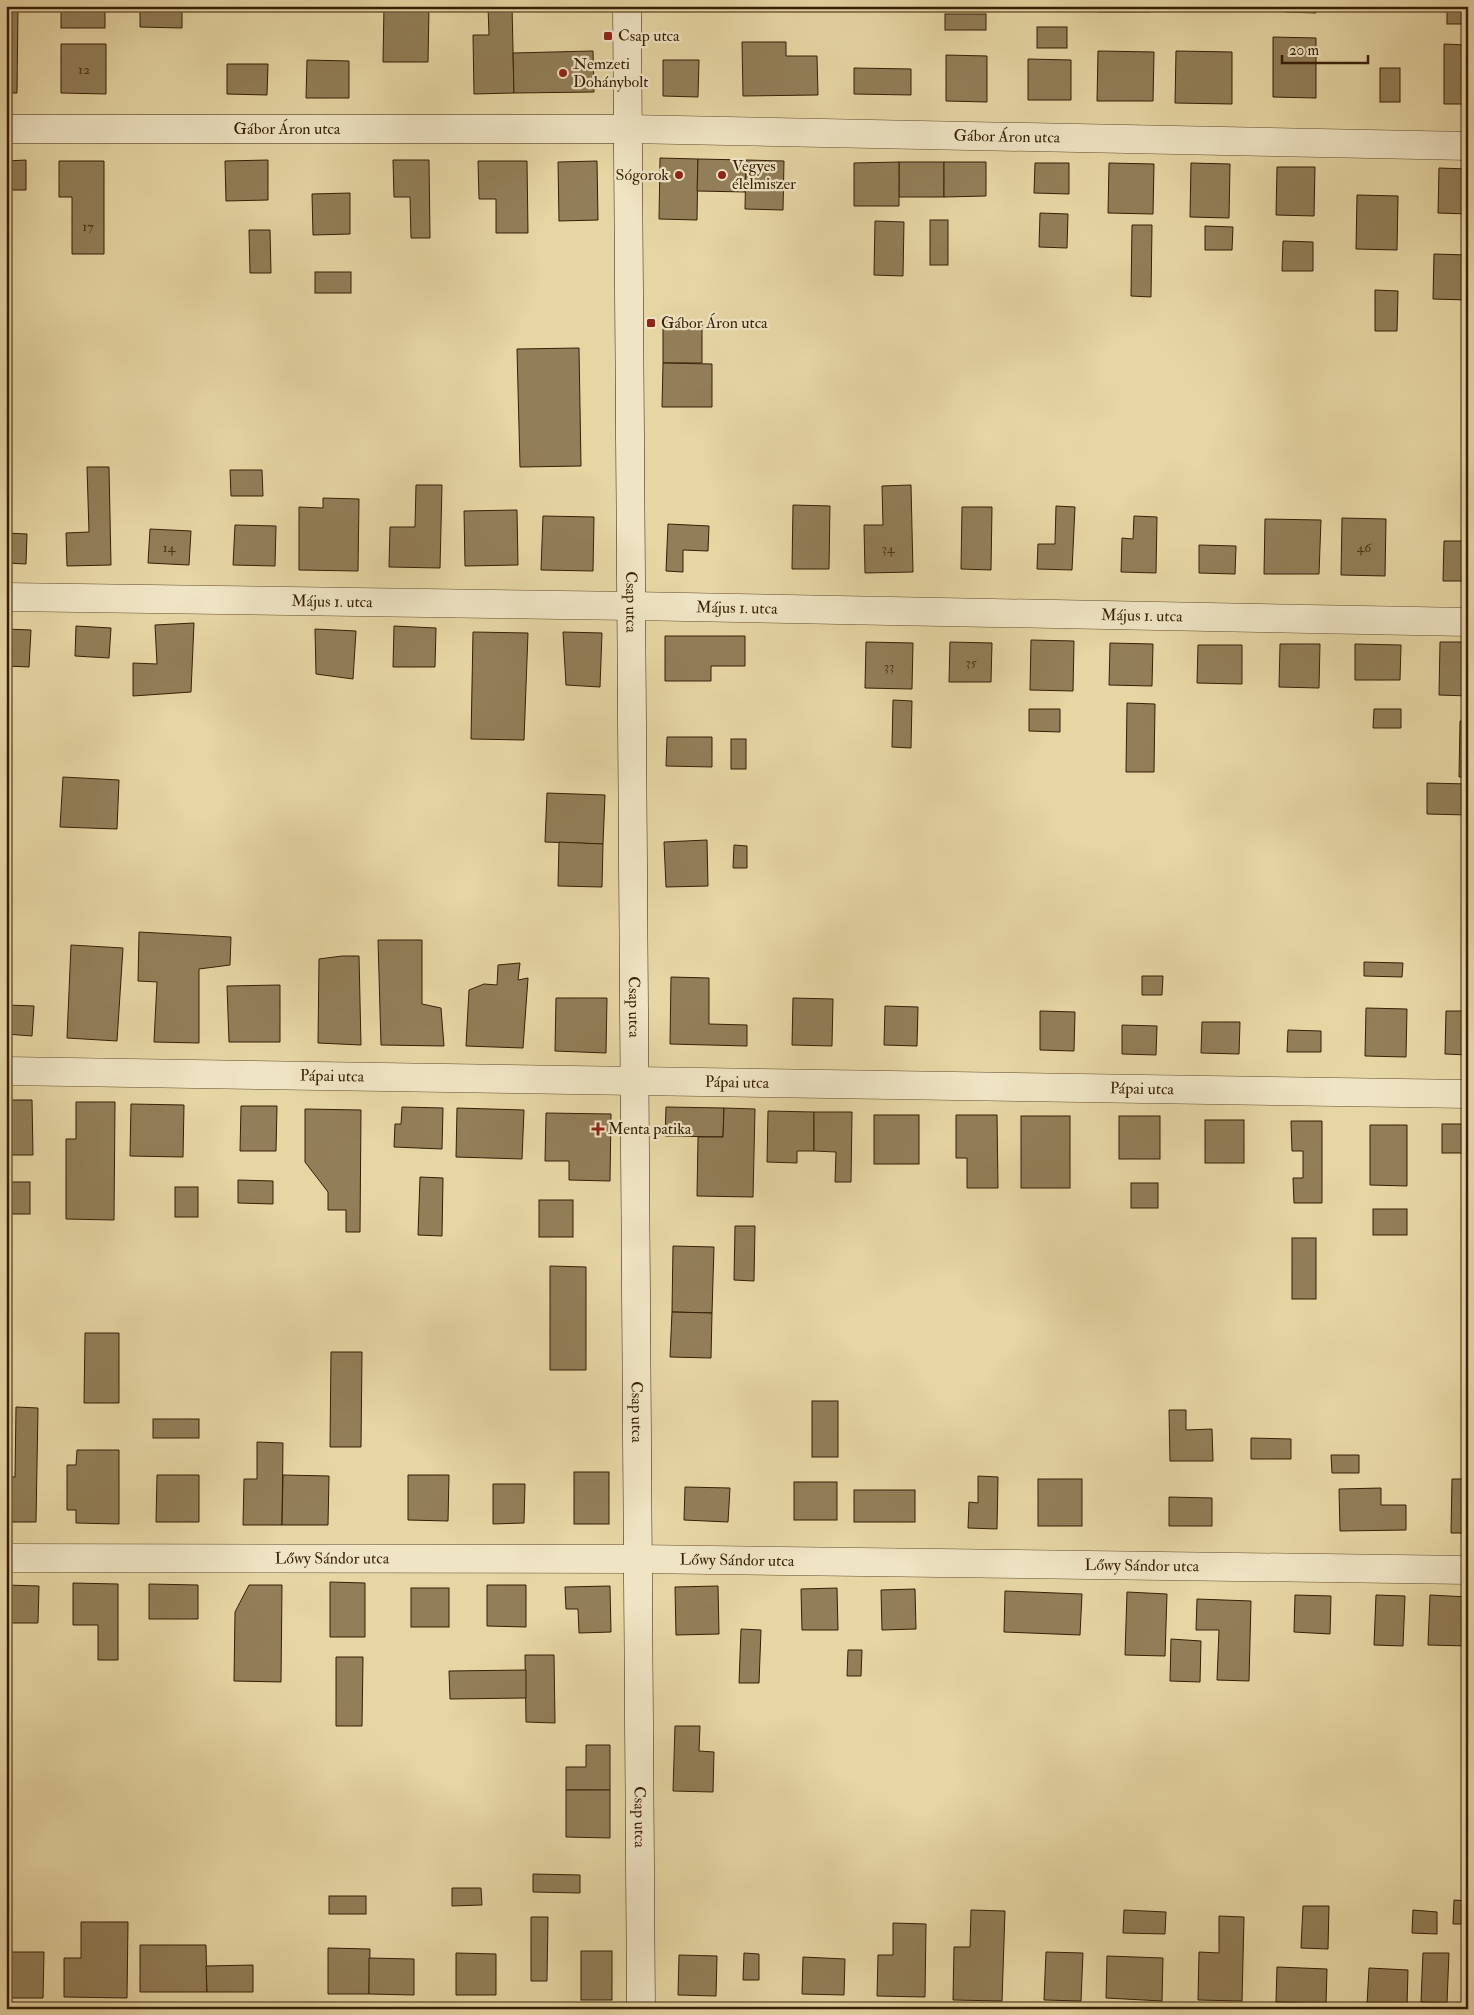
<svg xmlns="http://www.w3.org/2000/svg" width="1474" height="2015" font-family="'IM FELL Double Pica',serif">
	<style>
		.building { fill: #927e58; stroke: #371e06 }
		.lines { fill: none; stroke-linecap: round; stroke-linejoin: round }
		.street-casing { stroke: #634c2e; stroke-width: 29 }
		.secondary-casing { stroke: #371e06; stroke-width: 29 }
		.street { stroke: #efe4c4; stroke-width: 28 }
		.secondary { stroke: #efe4c4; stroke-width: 28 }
		.poi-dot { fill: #8f2418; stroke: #efe4c4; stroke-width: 2 }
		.labels { text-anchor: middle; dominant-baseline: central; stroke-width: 4.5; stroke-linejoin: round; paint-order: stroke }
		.number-label { font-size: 14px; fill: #4e361a }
		.poi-label { font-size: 16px; fill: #371e06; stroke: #efe4c4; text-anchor: start }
		.street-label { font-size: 16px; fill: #371e06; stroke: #efe4c4 }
	</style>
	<rect width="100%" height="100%" fill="#e6d6a4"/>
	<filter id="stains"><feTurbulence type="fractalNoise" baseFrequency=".004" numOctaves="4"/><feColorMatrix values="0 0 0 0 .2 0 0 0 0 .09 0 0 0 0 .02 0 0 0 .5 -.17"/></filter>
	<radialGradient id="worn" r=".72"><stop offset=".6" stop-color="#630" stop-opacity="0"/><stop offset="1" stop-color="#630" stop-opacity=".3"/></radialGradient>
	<!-- building -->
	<g class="building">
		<polygon points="6,6 18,6 17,93 6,93"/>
		<rect x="61" y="6" width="44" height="22"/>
		<polygon points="140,6 182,6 182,28 140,27"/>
		<polygon points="384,6 429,6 428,62 383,62"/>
		<polygon points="512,6 514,93 474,94 473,35 489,35 488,7"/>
		<rect x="1099" y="6" width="51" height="6"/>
		<polygon points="1285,6 1316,6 1316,13 1285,12"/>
		<rect x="1447" y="6" width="21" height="18"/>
		<rect x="945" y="14" width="41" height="16"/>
		<rect x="1037" y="27" width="30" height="21"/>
		<polygon points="1273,37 1316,38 1316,98 1273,97"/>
		<polygon points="742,42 786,42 786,56 817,56 818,95 743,96"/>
		<polygon points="61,44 106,44 106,94 61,93"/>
		<polygon points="1444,44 1468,45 1468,104 1444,104"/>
		<polygon points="593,51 594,92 514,93 513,53"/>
		<polygon points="1098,51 1154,52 1153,101 1097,101"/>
		<polygon points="1176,51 1232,52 1232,104 1175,103"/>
		<polygon points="946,55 987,56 987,102 946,101"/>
		<polygon points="1028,59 1071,60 1071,100 1028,100"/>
		<polygon points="307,60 349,61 349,98 306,98"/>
		<polygon points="663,60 699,60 698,97 663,96"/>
		<polygon points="227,64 268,64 267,95 227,94"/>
		<polygon points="854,68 911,69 911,95 854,94"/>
		<rect x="1380" y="68" width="20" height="34"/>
		<polygon points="660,158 698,159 697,220 659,219"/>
		<polygon points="698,159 746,160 746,192 697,191"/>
		<polygon points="26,160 26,190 6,190 6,161"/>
		<polygon points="268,160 268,200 226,201 225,161"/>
		<polygon points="393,160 429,160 430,238 411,238 410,197 394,197"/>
		<polygon points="746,160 784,161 783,210 745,209"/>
		<polygon points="59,161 104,161 104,254 72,254 72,197 59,197"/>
		<polygon points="478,161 527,161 528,233 496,233 496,199 479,199"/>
		<polygon points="597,161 598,220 559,221 558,162"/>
		<rect x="899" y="162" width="45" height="35"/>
		<polygon points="899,162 899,206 854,206 854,163"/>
		<polygon points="944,162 986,162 986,196 944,197"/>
		<polygon points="1035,163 1069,163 1069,194 1034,193"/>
		<polygon points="1109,163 1154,164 1153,214 1108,213"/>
		<polygon points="1191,163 1230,164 1229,218 1190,217"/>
		<polygon points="1277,167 1315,167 1314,216 1276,215"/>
		<polygon points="1439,168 1468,169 1468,214 1438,213"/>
		<polygon points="350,193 350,234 313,235 312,194"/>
		<polygon points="1357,195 1398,196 1397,250 1356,249"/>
		<polygon points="1040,213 1068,214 1067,248 1039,247"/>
		<rect x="930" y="220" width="18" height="45"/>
		<polygon points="875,221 904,222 903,276 874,275"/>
		<polygon points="1132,225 1152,225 1151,297 1131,296"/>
		<polygon points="1205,226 1233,227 1232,250 1205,250"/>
		<polygon points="249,230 270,230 271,273 250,273"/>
		<polygon points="1283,241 1313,242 1313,271 1282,271"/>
		<polygon points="1434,254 1468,255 1468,300 1433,299"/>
		<rect x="315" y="272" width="36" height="21"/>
		<polygon points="1375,290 1398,291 1397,331 1375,331"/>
		<polygon points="663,321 702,322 702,363 663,363"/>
		<polygon points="579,348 581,466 520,467 517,349"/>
		<polygon points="663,363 712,364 712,407 662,407"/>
		<polygon points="87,467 109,467 111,565 67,566 66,533 89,532"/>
		<polygon points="230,470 262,470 263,496 231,496"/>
		<polygon points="416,485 442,485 440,568 389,567 390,527 415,527"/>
		<polygon points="911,485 913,572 865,573 864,525 883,525 882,486"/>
		<polygon points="323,498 359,499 358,571 299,570 299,507 323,508"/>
		<polygon points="793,505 830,506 829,569 792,569"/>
		<polygon points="1056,506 1075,507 1072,570 1037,569 1038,544 1055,544"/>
		<polygon points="962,507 992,507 991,570 961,569"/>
		<polygon points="517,510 518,565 465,566 464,511"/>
		<polygon points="543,516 594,517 593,571 541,570"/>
		<polygon points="1134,516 1157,517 1156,573 1121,572 1122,538 1133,539"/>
		<polygon points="1342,518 1386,519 1385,576 1341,575"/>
		<polygon points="1265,519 1321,520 1319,574 1264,574"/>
		<polygon points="668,524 709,526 708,551 683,550 683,572 666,571"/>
		<polygon points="235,525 276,526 275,566 233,565"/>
		<polygon points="150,529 191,531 189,565 148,563"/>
		<polygon points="6,533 27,534 26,564 6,563"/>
		<polygon points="1444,541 1468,541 1468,581 1443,581"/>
		<polygon points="1199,545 1236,546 1235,574 1199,573"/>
		<polygon points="194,623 191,692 133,696 133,663 157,664 155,625"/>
		<polygon points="76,626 111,628 109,658 75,656"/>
		<polygon points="394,626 436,628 435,667 393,667"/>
		<polygon points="6,629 31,630 29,667 6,666"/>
		<polygon points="315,629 356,631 353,679 316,674"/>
		<polygon points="473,632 528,633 524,740 471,739"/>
		<polygon points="563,632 602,633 600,687 566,685"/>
		<polygon points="665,636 745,636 745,666 711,666 711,681 665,681"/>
		<polygon points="1031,640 1074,641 1073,691 1030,690"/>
		<polygon points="866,642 913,643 912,689 865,688"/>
		<polygon points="950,642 992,643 991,682 949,682"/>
		<polygon points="1440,642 1468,642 1468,696 1439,695"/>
		<polygon points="1110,643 1153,644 1152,686 1109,685"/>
		<polygon points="1280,644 1320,644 1319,688 1279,687"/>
		<polygon points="1355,644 1401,645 1400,680 1355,680"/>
		<polygon points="1198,645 1242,645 1242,684 1197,683"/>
		<polygon points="893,700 912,701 911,748 892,747"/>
		<polygon points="1127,703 1155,704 1154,772 1126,772"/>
		<polygon points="1029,709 1060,709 1060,732 1029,731"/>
		<polygon points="1374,709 1401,709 1401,728 1373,728"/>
		<polygon points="1460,721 1468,721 1468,777 1459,777"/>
		<polygon points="667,737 712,737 712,767 666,766"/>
		<rect x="731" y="739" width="15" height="30"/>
		<polygon points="63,777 119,780 117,829 60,827"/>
		<polygon points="1427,783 1468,784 1468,815 1427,814"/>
		<polygon points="547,793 605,795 603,844 545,842"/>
		<polygon points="707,840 708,886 666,887 664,842"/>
		<polygon points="559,842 603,844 602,887 558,886"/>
		<polygon points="734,845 747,846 747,868 733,868"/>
		<polygon points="139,932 231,937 230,965 199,969 199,1043 154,1042 157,982 138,981"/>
		<polygon points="378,940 422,940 422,1004 441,1008 444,1046 381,1045"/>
		<polygon points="71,945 123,948 117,1041 67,1038"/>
		<polygon points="342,956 359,956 361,1045 318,1043 319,959"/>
		<polygon points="1364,962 1403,963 1402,977 1364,976"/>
		<polygon points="520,963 518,980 528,978 523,1048 466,1046 469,990 484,984 497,985 498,965"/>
		<polygon points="1142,976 1163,976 1162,995 1142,995"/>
		<polygon points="671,977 709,978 709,1024 747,1025 747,1046 670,1044"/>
		<polygon points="280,985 280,1042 229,1042 227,986"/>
		<polygon points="556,998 607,998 606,1053 555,1051"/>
		<polygon points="793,998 833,999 832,1046 792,1045"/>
		<polygon points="6,1005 34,1006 32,1036 6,1034"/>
		<polygon points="885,1006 918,1007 917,1046 884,1045"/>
		<polygon points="1366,1008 1407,1009 1406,1057 1365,1056"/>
		<polygon points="1040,1011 1075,1012 1074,1051 1040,1050"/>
		<polygon points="1446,1011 1468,1011 1468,1055 1445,1054"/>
		<polygon points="1202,1022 1240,1022 1239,1054 1201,1053"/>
		<polygon points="1122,1025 1157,1026 1156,1055 1122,1054"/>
		<polygon points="1288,1030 1321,1031 1321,1052 1287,1052"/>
		<polygon points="6,1100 32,1100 33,1155 6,1155"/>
		<polygon points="76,1102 115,1102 114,1220 66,1219 66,1139 76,1139"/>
		<polygon points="131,1104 184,1105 183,1157 130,1156"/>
		<polygon points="241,1106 277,1106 276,1151 240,1151"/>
		<polygon points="402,1107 443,1108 442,1149 394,1147 395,1124 401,1124"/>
		<polygon points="666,1107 724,1108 723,1137 665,1136"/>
		<polygon points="457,1108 524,1110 522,1159 456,1157"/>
		<polygon points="724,1108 755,1109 753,1197 697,1196 698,1137 723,1137"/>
		<polygon points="305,1109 361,1110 360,1232 346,1232 346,1210 328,1210 328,1192 305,1162"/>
		<polygon points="768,1111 814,1112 814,1151 797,1151 797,1163 767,1162"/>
		<polygon points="814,1112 852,1112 851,1182 835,1182 836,1152 814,1151"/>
		<polygon points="546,1113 611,1114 610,1181 569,1180 569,1161 545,1161"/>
		<rect x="874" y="1115" width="45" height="49"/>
		<polygon points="956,1115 997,1115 998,1188 967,1188 967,1158 956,1158"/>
		<rect x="1021" y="1116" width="49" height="72"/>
		<rect x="1119" y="1116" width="41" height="43"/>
		<rect x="1205" y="1120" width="39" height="43"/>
		<polygon points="1291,1121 1322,1121 1322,1203 1294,1203 1293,1178 1303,1178 1303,1151 1292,1151"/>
		<rect x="1442" y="1124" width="26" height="29"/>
		<polygon points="1370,1125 1407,1125 1407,1186 1370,1185"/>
		<polygon points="420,1177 443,1178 442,1236 418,1235"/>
		<polygon points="238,1180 273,1181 273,1204 238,1203"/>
		<rect x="6" y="1182" width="24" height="32"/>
		<rect x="1131" y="1183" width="27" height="25"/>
		<rect x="175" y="1187" width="23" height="30"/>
		<rect x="539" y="1200" width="34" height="37"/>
		<rect x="1373" y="1209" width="34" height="26"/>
		<polygon points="735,1226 755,1226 754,1281 734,1280"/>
		<rect x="1292" y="1238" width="24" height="61"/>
		<polygon points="673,1246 714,1247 712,1313 672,1312"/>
		<polygon points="550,1266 586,1267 586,1370 550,1370"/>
		<polygon points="672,1312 712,1313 711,1358 670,1357"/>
		<polygon points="85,1333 119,1333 119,1403 84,1403"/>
		<polygon points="331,1352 362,1352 361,1447 330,1447"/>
		<rect x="812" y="1401" width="26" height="56"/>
		<polygon points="16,1407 38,1408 36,1522 6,1522 6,1477 15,1477"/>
		<polygon points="1169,1410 1186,1410 1186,1430 1212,1429 1213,1461 1170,1461"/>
		<rect x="153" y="1419" width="46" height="19"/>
		<polygon points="1251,1438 1291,1439 1291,1459 1251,1459"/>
		<polygon points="257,1442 283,1443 282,1525 243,1525 244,1479 257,1479"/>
		<polygon points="77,1450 119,1450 119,1524 76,1523 76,1510 67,1510 67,1465 76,1465"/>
		<polygon points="1331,1455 1359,1455 1359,1473 1332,1473"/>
		<rect x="574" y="1472" width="35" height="52"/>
		<polygon points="157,1475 199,1475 199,1522 156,1522"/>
		<polygon points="283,1475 329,1476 328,1525 282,1525"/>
		<polygon points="408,1475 449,1475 448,1521 408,1520"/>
		<polygon points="978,1476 998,1477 997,1529 968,1528 969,1502 978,1503"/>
		<rect x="1038" y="1479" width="44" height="47"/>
		<polygon points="1452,1479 1468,1479 1468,1533 1451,1533"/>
		<rect x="794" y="1482" width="43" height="38"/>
		<polygon points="493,1484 525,1484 524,1523 493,1524"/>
		<polygon points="685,1487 730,1488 728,1522 684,1520"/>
		<polygon points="1381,1488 1381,1505 1406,1505 1406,1530 1340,1531 1339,1489"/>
		<rect x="854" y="1490" width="61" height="32"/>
		<polygon points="1169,1497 1212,1498 1212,1526 1169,1526"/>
		<polygon points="330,1582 365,1583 365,1637 330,1637"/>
		<polygon points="73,1583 118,1584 118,1660 98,1660 98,1625 73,1625"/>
		<polygon points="149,1584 198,1585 198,1619 149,1619"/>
		<polygon points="6,1585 39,1586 38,1623 6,1623"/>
		<polygon points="249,1585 282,1585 281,1682 234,1681 235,1612"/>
		<polygon points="487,1585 526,1585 526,1627 487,1626"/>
		<polygon points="610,1586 611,1632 579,1633 578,1609 566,1609 565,1587"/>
		<polygon points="718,1586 719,1634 676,1635 675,1587"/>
		<rect x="411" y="1588" width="38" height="39"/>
		<polygon points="837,1588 838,1630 802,1630 801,1589"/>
		<polygon points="915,1589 916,1629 882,1630 881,1590"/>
		<polygon points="1005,1591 1082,1594 1080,1635 1004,1632"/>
		<polygon points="1127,1592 1167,1594 1165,1656 1125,1655"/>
		<polygon points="1295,1595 1331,1596 1330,1634 1294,1632"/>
		<polygon points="1376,1595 1405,1596 1403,1646 1374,1645"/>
		<polygon points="1430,1595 1468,1597 1468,1646 1428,1645"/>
		<polygon points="1197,1599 1251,1601 1249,1681 1217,1680 1219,1630 1196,1630"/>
		<polygon points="741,1629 761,1630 759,1683 739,1683"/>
		<polygon points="1171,1639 1201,1641 1200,1682 1170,1681"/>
		<polygon points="848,1650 862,1650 861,1676 847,1676"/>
		<polygon points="525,1655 554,1655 555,1723 526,1722"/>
		<polygon points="336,1657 363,1657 362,1726 336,1726"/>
		<polygon points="526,1670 526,1698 450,1699 449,1671"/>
		<polygon points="1465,1684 1468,1684 1468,1737 1463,1737"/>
		<polygon points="675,1726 700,1726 699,1751 714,1752 713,1792 673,1791"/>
		<polygon points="586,1745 610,1745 610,1790 566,1790 566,1767 586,1767"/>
		<polygon points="566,1790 610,1790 610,1838 566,1837"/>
		<polygon points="533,1874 580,1875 580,1893 533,1892"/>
		<polygon points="452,1888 481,1888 482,1905 452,1906"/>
		<rect x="329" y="1896" width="37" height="18"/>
		<polygon points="1454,1900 1468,1901 1468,1924 1453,1924"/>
		<polygon points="1303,1906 1329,1906 1328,1949 1301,1948"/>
		<polygon points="971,1910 1005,1911 1002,2001 953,2000 954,1947 970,1947"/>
		<polygon points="1124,1910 1166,1912 1165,1934 1123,1933"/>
		<polygon points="1413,1910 1437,1912 1437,1934 1412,1933"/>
		<polygon points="1219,1916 1244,1917 1242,2001 1198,2000 1199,1952 1219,1953"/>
		<polygon points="531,1917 548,1917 547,1981 531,1981"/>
		<polygon points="81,1922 128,1922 127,1998 64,1997 64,1958 81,1958"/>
		<polygon points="893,1923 926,1924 925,1997 877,1996 878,1955 893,1955"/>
		<polygon points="140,1945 206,1945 207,1992 140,1992"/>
		<polygon points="328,1948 370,1949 369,1994 328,1994"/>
		<rect x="581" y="1951" width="31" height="49"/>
		<polygon points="6,1952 44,1952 43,1998 6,1998"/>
		<polygon points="1046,1952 1083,1953 1081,2001 1044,2000"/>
		<polygon points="456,1953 496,1954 496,1995 456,1995"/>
		<polygon points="744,1953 759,1954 759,1980 743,1980"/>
		<polygon points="1423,1953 1449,1953 1447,2003 1421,2002"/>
		<polygon points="679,1955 717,1956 716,1996 678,1995"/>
		<polygon points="1107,1956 1163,1958 1162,2001 1106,1998"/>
		<polygon points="803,1957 845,1959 844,1995 802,1994"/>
		<polygon points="369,1958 414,1959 414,1995 369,1994"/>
		<polygon points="253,1965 253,1992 207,1992 206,1966"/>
		<polygon points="1277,1967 1327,1969 1326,2004 1276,2002"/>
		<polygon points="1369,1968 1408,1970 1407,2006 1367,2005"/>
	</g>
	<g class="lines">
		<!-- street casing -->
		<g class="street-casing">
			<g id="street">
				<path id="s1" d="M628,129L1468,146"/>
				<path id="s2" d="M6,597L632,606L1468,622"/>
				<path id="s3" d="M6,1071L1468,1094"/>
				<path id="s4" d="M6,1558L639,1559L1468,1570"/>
			</g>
		</g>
		<!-- secondary casing -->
		<g class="secondary-casing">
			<g id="secondary">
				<path id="s5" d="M627,6L641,2009"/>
				<path id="s6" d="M6,129H628"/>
			</g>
		</g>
		<!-- street -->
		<use href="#street" class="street"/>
		<!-- secondary -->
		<use href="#secondary" class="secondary"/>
	</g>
	<!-- markers -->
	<g class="poi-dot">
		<rect x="603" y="31" width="10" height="10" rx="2.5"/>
		<circle cx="563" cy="73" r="5"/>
		<circle cx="679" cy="175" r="5"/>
		<circle cx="722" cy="175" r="5"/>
		<rect x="646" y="318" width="10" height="10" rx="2.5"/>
		<path d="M595.5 1121.5h5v5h5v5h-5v5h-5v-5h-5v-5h5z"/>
	</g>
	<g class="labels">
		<!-- number labels -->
		<g class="number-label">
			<text x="84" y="69">12</text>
			<text x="88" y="226">17</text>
			<text x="169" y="547">14</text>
			<text x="1364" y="547">46</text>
			<text x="888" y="548">34</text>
			<text x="971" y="662">35</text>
			<text x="889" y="666">33</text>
		</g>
		<!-- poi labels -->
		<g class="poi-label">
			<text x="618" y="36">Csap utca</text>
			<text x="573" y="64">Nemzeti<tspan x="573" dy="18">Dohánybolt</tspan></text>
			<text x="732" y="166">Vegyes<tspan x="732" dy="18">élelmiszer</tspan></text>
			<text x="669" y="175" text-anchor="end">Sógorok</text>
			<text x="661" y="323">Gábor Áron utca</text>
			<text x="608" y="1129">Menta patika</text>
		</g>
		<!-- street labels -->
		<g class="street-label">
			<text stroke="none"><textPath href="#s6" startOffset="281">Gábor Áron utca</textPath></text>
			<text stroke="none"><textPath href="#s1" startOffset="379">Gábor Áron utca</textPath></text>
			<text stroke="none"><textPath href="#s2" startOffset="326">Május 1. utca</textPath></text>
			<text stroke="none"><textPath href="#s5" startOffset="596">Csap utca</textPath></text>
			<text stroke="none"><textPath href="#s2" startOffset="731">Május 1. utca</textPath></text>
			<text stroke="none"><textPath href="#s2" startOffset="1136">Május 1. utca</textPath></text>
			<text stroke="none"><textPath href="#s5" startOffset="1001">Csap utca</textPath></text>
			<text stroke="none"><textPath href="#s3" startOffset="326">Pápai utca</textPath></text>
			<text stroke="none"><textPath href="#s3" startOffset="731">Pápai utca</textPath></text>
			<text stroke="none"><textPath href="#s3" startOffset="1136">Pápai utca</textPath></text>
			<text stroke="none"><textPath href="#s5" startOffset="1406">Csap utca</textPath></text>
			<text stroke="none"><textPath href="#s4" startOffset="326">Lőwy Sándor utca</textPath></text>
			<text stroke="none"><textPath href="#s4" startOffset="731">Lőwy Sándor utca</textPath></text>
			<text stroke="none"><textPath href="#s4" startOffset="1136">Lőwy Sándor utca</textPath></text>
			<text stroke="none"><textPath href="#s5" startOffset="1811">Csap utca</textPath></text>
		</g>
	</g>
	<!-- margin -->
	<rect width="1474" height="2015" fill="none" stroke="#e6d6a4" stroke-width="25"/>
	<rect x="8" y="8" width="1459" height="2000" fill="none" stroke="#371e06" stroke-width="2.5"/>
	<rect x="12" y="12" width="1449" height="1990" fill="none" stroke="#371e06"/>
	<!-- scale -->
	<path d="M1282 55v8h86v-8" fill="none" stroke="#371e06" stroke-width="2.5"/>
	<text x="1289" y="55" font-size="15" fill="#371e06" stroke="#efe4c4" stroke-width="4" paint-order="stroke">20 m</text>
	<rect width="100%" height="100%" filter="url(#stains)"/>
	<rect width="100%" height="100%" fill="url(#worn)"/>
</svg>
